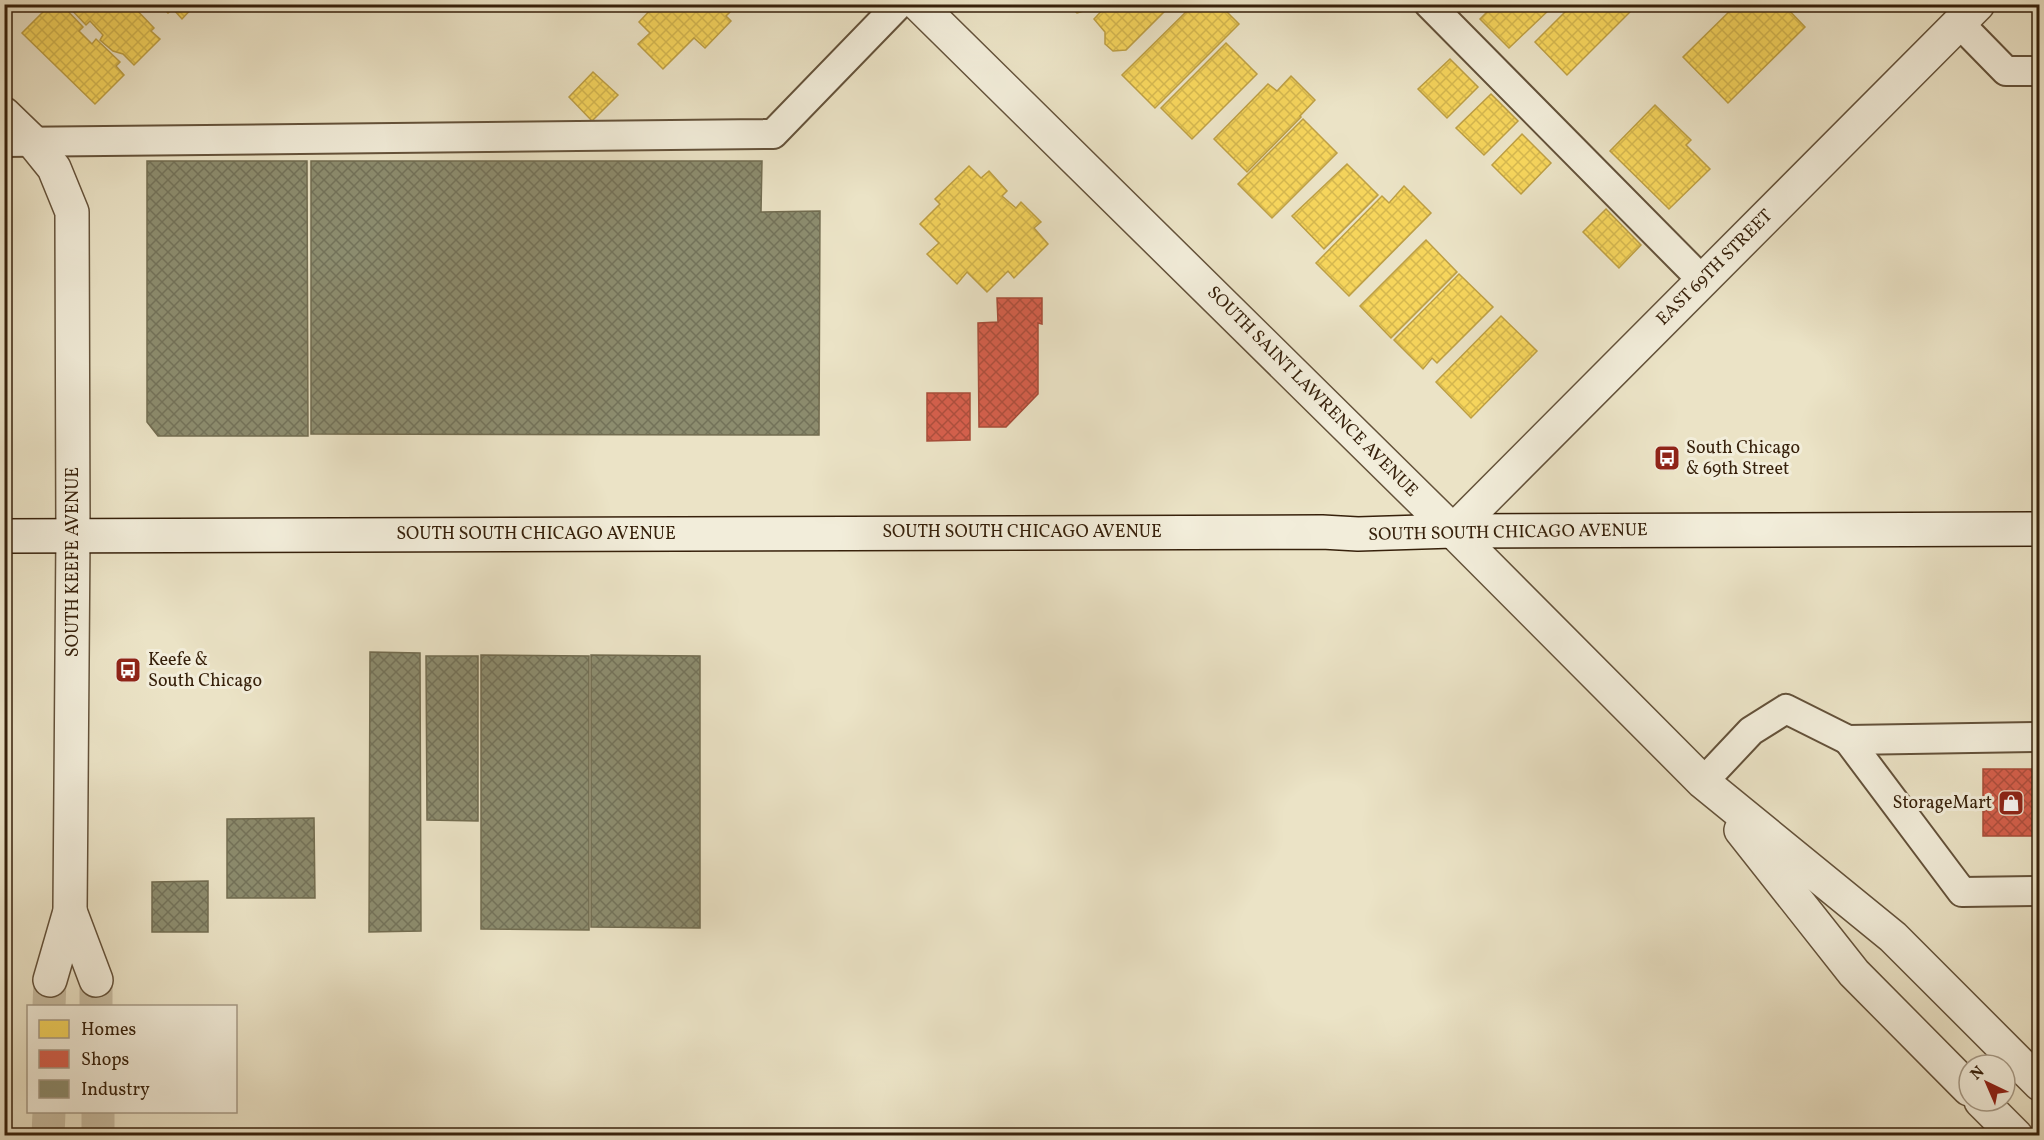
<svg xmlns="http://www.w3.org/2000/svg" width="2044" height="1140" font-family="Vollkorn,serif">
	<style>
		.homes { fill: url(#homes-cross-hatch); stroke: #bd9f44; stroke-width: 1.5 }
		.shops { fill: url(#shops-cross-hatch); stroke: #a64d39; stroke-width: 1.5 }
		.industry { fill: url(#industry-cross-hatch); stroke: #726c50; stroke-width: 1.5 }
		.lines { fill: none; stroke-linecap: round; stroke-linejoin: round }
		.tertiary-tunnel { stroke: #c7bca1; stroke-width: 33; stroke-dasharray: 33 16; stroke-linecap: butt }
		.service-casing { stroke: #64523a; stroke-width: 32 }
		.minor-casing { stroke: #64523a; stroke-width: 36 }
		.tertiary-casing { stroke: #64523a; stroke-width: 36 }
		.secondary-casing { stroke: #37210b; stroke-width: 36 }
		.service { stroke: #f2edda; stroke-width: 28 }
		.minor { stroke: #f2edda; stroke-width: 33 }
		.tertiary { stroke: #f2edda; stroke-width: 33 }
		.secondary { stroke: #f2edda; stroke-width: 33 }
		.labels { text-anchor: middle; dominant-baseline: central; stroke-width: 6; stroke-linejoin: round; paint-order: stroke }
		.street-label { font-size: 18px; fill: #37210b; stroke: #f2edda }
		.poi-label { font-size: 18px; fill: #37210b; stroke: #f2edda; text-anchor: start }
	</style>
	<defs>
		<pattern id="homes-cross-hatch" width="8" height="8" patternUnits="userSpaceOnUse" patternTransform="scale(1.5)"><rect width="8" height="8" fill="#f6d55c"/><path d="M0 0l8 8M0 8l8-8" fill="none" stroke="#d4b74f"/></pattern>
		<pattern id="shops-cross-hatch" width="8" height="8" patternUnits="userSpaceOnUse" patternTransform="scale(1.5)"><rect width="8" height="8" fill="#d6604d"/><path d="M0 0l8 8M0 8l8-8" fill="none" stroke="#ae4f3e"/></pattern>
		<pattern id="industry-cross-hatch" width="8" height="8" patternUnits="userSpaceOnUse" patternTransform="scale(1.5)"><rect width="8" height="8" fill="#8c8c6e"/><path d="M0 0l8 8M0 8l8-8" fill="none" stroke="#737259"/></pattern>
	</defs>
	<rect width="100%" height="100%" fill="#ebe3c6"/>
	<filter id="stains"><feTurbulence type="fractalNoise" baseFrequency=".00333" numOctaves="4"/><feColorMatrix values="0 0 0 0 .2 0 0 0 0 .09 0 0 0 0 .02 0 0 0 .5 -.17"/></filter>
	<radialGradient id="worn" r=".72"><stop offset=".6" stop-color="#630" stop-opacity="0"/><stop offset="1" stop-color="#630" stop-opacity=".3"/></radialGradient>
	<!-- homes -->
	<g class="homes">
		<polygon points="51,4 61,4 83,27 79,31 92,44 96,39 120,62 116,66 124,75 95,104 22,33"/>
		<polygon points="66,4 131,4 154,28 151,31 160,39 134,65 123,54 113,51 100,40 103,35 90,21 86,25"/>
		<polygon points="159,4 196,4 182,19 173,9 168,13"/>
		<polygon points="656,4 738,4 726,16 731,21 705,48 694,38 663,69 638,44 650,33 639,22"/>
		<polygon points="1067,4 1095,4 1090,9 1077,13"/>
		<polygon points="1108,4 1180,4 1178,7 1168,8 1126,50 1113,51 1105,44 1105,32 1094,19"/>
		<polygon points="1194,4 1219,4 1239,24 1155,108 1122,75"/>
		<polygon points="1495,4 1549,4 1552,7 1509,48 1480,19"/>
		<polygon points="1573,4 1631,4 1634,8 1567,75 1535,42"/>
		<polygon points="1737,4 1783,4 1805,27 1728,103 1683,57"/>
		<polygon points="1226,43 1257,74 1192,139 1161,108"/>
		<polygon points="1450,59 1478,87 1447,118 1418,89"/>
		<polygon points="593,72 618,95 592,121 569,97"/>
		<polygon points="1291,76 1315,100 1300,116 1301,117 1247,172 1214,139 1268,84 1277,91"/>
		<polygon points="1491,94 1518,121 1484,155 1456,128"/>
		<polygon points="1655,105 1691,140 1686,145 1710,169 1669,209 1610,151"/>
		<polygon points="1303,119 1337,153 1272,218 1238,184"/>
		<polygon points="1522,134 1551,163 1521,194 1492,165"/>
		<polygon points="1347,164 1378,195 1324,249 1292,216"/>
		<polygon points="969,166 981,178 989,171 1007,191 1002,196 1016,208 1021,202 1041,222 1034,228 1048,244 1014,278 1008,271 987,292 967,272 957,284 927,254 939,243 920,224 940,204 935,199"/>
		<polygon points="1404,186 1431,213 1349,296 1316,263 1382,196 1389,203"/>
		<polygon points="1606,209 1641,245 1619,268 1583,232"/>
		<polygon points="1426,240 1457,272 1391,338 1360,306"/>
		<polygon points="1459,274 1493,307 1437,363 1432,358 1423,369 1394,340"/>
		<polygon points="1501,316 1537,351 1471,418 1436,382"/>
	</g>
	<!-- shops -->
	<g class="shops">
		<polygon points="997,298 1042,298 1042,324 1038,323 1038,394 1006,427 979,427 978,323 998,322"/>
		<polygon points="927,393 970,393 970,440 927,441"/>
		<rect x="1983" y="769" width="57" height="67"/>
	</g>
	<!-- industry -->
	<g class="industry">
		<polygon points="147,161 307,161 308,436 158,436 147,422"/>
		<polygon points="311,161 762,161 761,212 820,211 819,435 311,434"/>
		<polygon points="370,652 420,653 421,931 369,932"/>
		<polygon points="481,655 589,656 589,930 481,929"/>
		<polygon points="591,655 700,656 700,928 591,927"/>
		<polygon points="426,656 478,656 478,821 427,820"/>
		<polygon points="314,818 315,898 227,898 227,819"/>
		<polygon points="208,881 208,932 152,932 152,882"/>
	</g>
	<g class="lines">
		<!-- tertiary-tunnel -->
		<g class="tertiary-tunnel">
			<polyline points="96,980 96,1006"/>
			<polyline points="49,1006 50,980"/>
			<polyline points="98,1112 98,1136"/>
			<polyline points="48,1136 49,1112"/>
		</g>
		<!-- service casing -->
		<g class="service-casing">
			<g id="service">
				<polyline points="1429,4 1702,280"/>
				<polyline points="1959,23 2006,71 2040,71"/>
				<polyline points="4,142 773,134 899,4"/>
				<polyline points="1848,740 1962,892 2040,891"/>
				<polyline points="1703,782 1751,731 1786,709 1848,740 2040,737"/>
			</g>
		</g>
		<!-- minor casing -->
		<g class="minor-casing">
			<g id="minor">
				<polyline points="918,4 1453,531 1978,4"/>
				<polyline points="4,114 33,142 54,168 72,212 73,536"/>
			</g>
		</g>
		<!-- tertiary casing -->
		<g class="tertiary-casing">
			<g id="tertiary">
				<polyline points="1453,531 1703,782 1893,937 2040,1084"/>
				<polyline points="1741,830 1854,973 1969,1089"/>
				<polyline points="70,911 96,980"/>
				<polyline points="50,980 70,911 73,536"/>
				<polyline points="1981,1101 2016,1136"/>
			</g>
		</g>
		<!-- secondary casing -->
		<g class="secondary-casing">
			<polyline id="secondary" points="4,536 1322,532 1358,534 1453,531 2040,529"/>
		</g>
		<!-- service -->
		<use href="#service" class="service"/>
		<!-- minor -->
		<use href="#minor" class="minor"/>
		<!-- tertiary -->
		<use href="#tertiary" class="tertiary"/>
		<!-- secondary -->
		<use href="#secondary" class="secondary"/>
	</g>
	<!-- icons -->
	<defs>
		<g id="bus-square" transform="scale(1.35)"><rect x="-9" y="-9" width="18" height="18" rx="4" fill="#8f2418" stroke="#f2edda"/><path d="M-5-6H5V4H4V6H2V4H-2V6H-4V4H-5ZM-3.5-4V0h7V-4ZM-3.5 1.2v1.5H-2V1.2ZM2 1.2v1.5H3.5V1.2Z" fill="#fff"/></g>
		<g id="shop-square" transform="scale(1.35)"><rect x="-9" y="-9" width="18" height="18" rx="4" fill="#8f2418" stroke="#f2edda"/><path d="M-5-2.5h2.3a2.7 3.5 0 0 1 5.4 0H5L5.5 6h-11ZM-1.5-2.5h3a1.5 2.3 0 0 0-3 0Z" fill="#fff"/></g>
	</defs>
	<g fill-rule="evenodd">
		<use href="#bus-square" x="1667" y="458"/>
		<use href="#bus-square" x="128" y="670"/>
		<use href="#shop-square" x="2011" y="803"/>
	</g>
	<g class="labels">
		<!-- street labels -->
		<g class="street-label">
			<text transform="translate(1715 268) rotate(-45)">EAST 69TH STREET</text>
			<text transform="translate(1312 392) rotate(45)">SOUTH SAINT LAWRENCE AVENUE</text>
			<text x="1022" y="532">SOUTH SOUTH CHICAGO AVENUE</text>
			<text transform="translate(1508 533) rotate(-1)">SOUTH SOUTH CHICAGO AVENUE</text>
			<text x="536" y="534">SOUTH SOUTH CHICAGO AVENUE</text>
			<text transform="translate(73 562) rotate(-90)">SOUTH KEEFE AVENUE</text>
		</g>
		<!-- poi labels -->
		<g class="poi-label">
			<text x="1686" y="448">South Chicago<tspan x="1686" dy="21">&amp; 69th Street</tspan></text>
			<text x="148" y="660">Keefe &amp;<tspan x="148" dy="21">South Chicago</tspan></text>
			<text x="1992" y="803" text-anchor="end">StorageMart</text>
		</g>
	</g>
	<!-- margin -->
	<rect width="2044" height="1140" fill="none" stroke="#ebe3c6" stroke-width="24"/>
	<rect x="6" y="6" width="2032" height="1128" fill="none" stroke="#37210b" stroke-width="3"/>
	<rect x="12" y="12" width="2020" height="1116" fill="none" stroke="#37210b" stroke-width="1.5"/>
	<!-- legend -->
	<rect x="27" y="1005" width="210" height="108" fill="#f2edda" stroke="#a79b87" stroke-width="1.5"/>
	<rect x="39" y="1020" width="30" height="18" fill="#f6d55c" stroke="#a79b87" stroke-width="1.5"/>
	<text x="81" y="1035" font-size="18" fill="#37210b">Homes</text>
	<rect x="39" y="1050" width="30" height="18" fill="#d6604d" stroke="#a79b87" stroke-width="1.5"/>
	<text x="81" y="1065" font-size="18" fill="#37210b">Shops</text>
	<rect x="39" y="1080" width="30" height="18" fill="#8c8c6e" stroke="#a79b87" stroke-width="1.5"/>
	<text x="81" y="1095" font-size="18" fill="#37210b">Industry</text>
	<!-- north arrow -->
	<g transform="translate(1987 1083) rotate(316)"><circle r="28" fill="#f2edda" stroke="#a79b87" stroke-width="1.5"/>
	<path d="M0-4.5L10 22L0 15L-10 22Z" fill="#8f2418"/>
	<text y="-9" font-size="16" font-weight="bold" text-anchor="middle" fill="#37210b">N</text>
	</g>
	<rect width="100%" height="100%" filter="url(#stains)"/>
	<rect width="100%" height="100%" fill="url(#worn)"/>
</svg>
